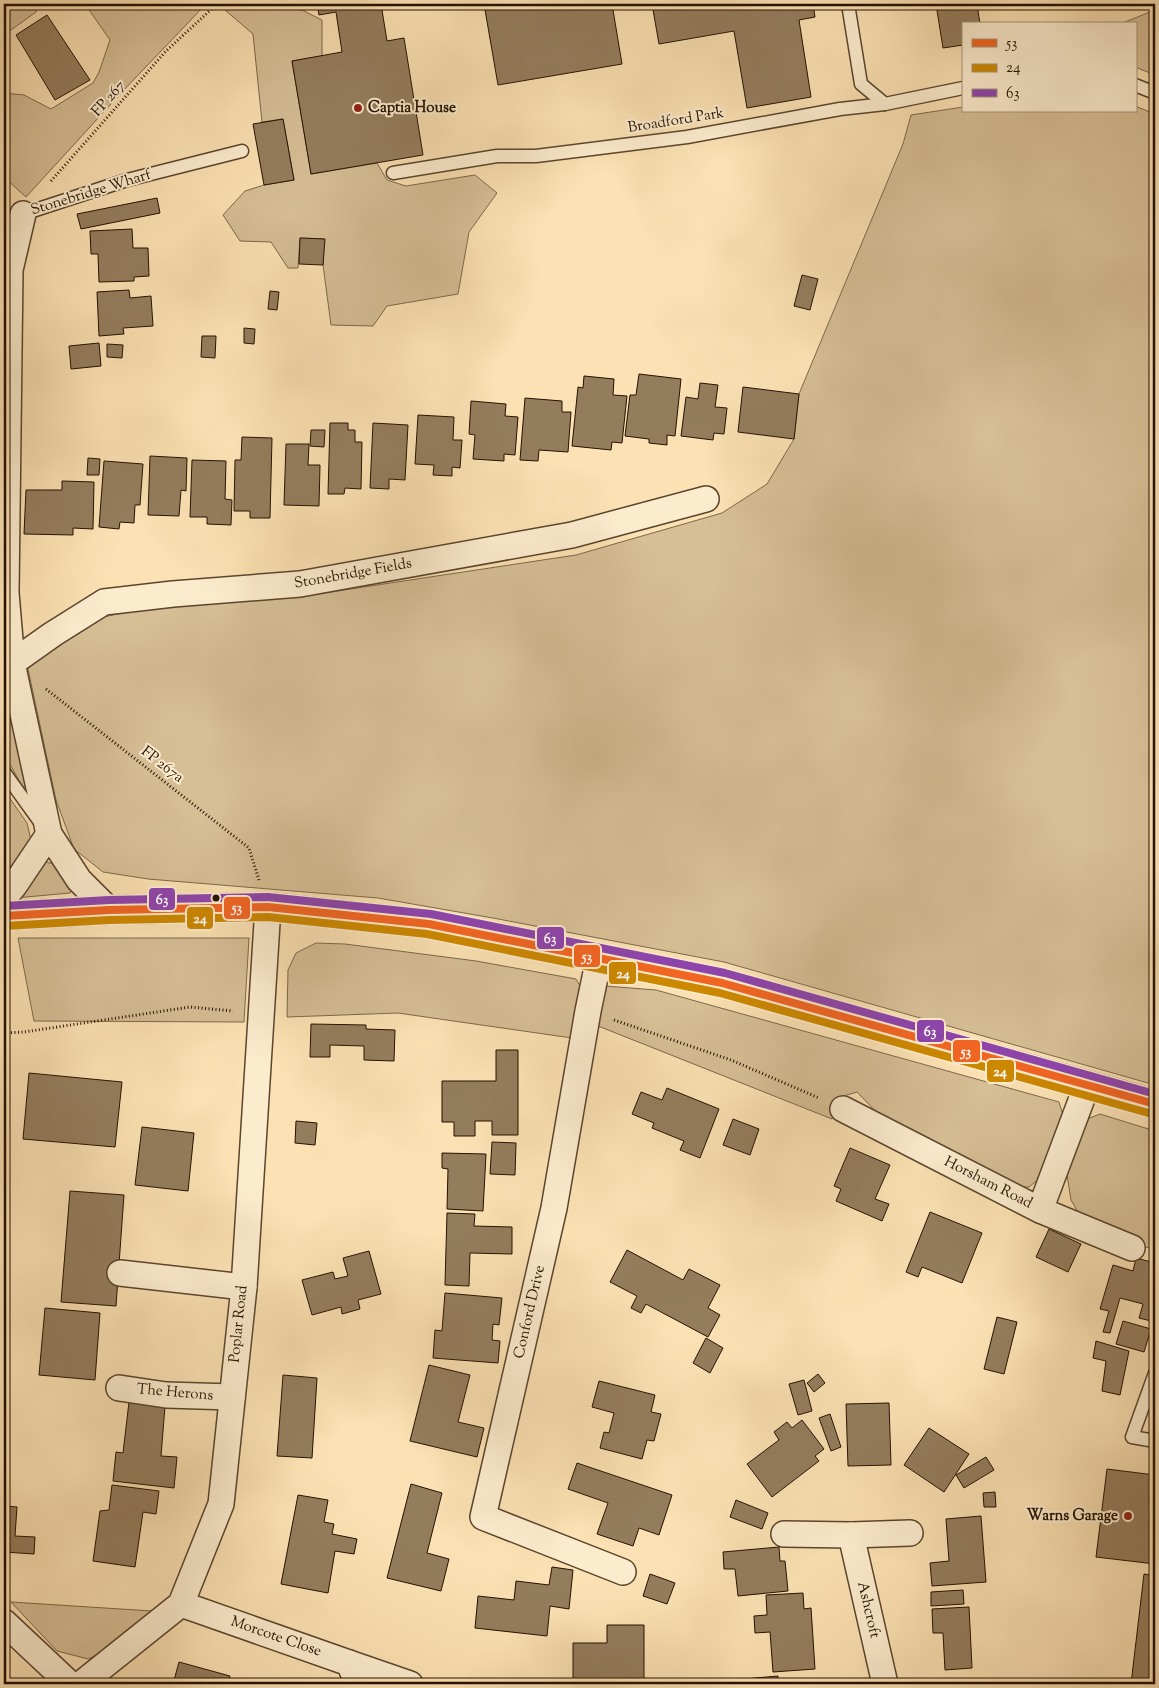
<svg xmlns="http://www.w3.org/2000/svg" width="1159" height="1688" font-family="'Sorts Mill Goudy',serif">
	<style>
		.green { fill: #d6be95; stroke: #7d684a }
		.building { fill: #947d5d; stroke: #241100 }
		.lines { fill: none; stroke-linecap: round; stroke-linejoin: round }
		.lane-casing { stroke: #5a452d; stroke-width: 15 }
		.street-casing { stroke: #5a452d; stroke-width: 28 }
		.primary-casing { stroke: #241100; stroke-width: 30 }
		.path { stroke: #241100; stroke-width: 3; stroke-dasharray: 1 2.5; stroke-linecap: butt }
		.lane { stroke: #fcecce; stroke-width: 12 }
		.street { stroke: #fcecce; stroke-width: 25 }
		.primary { stroke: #fbe1b3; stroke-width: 28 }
		.bus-1-casing { stroke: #fcecce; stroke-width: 11 }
		.bus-2-casing { stroke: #fcecce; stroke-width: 11 }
		.bus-3-casing { stroke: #fcecce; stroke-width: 11 }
		.bus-1 { stroke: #f26522; stroke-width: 8 }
		.bus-2 { stroke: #cd8800; stroke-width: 8 }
		.bus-3 { stroke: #8e44ad; stroke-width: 8 }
		.poi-dot { fill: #8f2418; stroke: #fcecce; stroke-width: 2 }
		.bus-dot { fill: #241100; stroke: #fcecce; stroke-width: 2 }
		.labels { text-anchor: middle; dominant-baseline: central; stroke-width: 4; stroke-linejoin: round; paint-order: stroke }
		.street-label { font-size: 15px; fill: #241100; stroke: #fcecce }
		.poi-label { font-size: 15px; font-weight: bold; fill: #241100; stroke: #fcecce; text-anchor: start }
		.line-badge { stroke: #fcecce; stroke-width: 2 }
		.badge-label { font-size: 14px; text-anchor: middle; font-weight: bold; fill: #fff }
	</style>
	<rect width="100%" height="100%" fill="#fbe1b3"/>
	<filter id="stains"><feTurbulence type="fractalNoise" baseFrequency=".004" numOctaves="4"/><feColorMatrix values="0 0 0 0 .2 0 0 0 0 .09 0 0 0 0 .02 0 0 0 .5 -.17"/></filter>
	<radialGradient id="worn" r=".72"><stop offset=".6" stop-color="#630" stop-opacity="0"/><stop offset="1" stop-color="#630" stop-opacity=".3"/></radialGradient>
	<!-- green -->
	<g class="green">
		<polygon points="4,4 37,4 36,12 4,35"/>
		<polygon points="85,4 206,4 121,93 26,197 4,177 4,93 24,95 51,109 93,83 99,72 110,40"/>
		<polygon points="230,4 274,4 276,7 302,10 322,20 322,56 292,61 311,174 377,163 387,180 406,186 475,175 497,193 469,232 458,294 387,306 373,326 331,325 323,265 324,239 300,238 298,268 288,268 271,242 240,241 223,215 245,191 264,185 294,180 283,119 262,122 253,34 225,10"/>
		<polygon points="1155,10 1155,75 1135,67 1135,24 1120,24"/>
		<polygon points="1135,106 1155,114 1155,1085 724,962 493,918 378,898 148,879 103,872 74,849 56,800 28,669 54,644 103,617 163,605 304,596 576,555 722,513 767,484 794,439 799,394 903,144 911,115 963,107 963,111 1135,111"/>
		<polygon points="14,708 32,793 25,791 4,754 4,710"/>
		<polygon points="4,790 27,823 31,840 4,876"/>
		<polygon points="41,861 59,865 72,886 70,893 15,898"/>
		<polygon points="18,938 249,938 244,1022 34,1021"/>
		<polygon points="316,943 345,944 476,961 576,979 582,989 572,1038 398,1013 287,1017 288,970 296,953"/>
		<polygon points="605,986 656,990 1059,1102 1063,1115 1040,1178 1029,1187 1017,1187 884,1120 857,1092 840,1097 832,1119 598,1026"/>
		<polygon points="1100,1114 1155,1131 1155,1247 1154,1250 1084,1223 1071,1200 1067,1175 1087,1119"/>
		<polygon points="11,1602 152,1611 105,1652 88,1659 57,1651"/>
	</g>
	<!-- building -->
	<g class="building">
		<polygon points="317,4 385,4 381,4 387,41 404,38 423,155 311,174 292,61 342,52 336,12 319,15"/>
		<polygon points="484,4 612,4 622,64 498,85"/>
		<polygon points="652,4 813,4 815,17 799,20 811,97 747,108 734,31 659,44"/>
		<polygon points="936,4 977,4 980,24 963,24 963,45 943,48"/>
		<polygon points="47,15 90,80 55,100 16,35"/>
		<polygon points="283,119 294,180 264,185 253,124"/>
		<polygon points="157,198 160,213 81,229 77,214"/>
		<polygon points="132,229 133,248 148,248 149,276 134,277 134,281 99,282 98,254 91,254 90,231"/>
		<polygon points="300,238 325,239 323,265 299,264"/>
		<polygon points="802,275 818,279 810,310 794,306"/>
		<polygon points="129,290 130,298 151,296 153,326 123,328 124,334 99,336 97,292"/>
		<polygon points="270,291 279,292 277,310 268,309"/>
		<polygon points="244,328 255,329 254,344 244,343"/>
		<polygon points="202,336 216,336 215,358 201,357"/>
		<polygon points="99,343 101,366 71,369 69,346"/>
		<polygon points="107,344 123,345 122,358 107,357"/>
		<polygon points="639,374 681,379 675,436 667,435 667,445 649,443 649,439 625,436 630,395 636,395"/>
		<polygon points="584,376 614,379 613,395 627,396 622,443 612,442 611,450 572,446 578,387 583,388"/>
		<polygon points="700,383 718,385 715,407 727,408 724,434 714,433 713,440 681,436 686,397 698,399"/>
		<polygon points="743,387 799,394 794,439 738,432"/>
		<polygon points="525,398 562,401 562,412 571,412 568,452 539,450 538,461 520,460"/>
		<polygon points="471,401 506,404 505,416 518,417 515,455 504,454 504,461 473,459 475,435 469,434"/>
		<polygon points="418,415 454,417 453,440 462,440 460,468 452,467 452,476 433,475 434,465 415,464"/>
		<polygon points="330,423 348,423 348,430 355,430 355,442 362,442 361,489 345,488 344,494 328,494"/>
		<polygon points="373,423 408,425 405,480 389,479 389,489 370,488"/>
		<polygon points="311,430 325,430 324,447 310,446"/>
		<polygon points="242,437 272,438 270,518 250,518 250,511 234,511 235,460 241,460"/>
		<polygon points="286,444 309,444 308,465 320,465 319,506 284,505"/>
		<polygon points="150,456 187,458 186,491 181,490 179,516 148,515"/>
		<polygon points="88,458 100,459 99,475 87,475"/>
		<polygon points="192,460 226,461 225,499 232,500 231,525 207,524 207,517 190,517"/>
		<polygon points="104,461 143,464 140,505 135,505 134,523 120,522 119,529 99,527"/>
		<polygon points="62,481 94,482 93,529 73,528 73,535 24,534 26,490 62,490"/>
		<polygon points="311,1024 366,1025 366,1029 395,1030 394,1061 364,1060 364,1046 330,1045 330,1057 310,1057"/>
		<polygon points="496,1050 518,1050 518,1135 492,1135 492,1121 475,1121 475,1136 454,1136 454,1122 442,1122 442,1081 496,1081"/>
		<polygon points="29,1073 122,1082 115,1147 23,1139"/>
		<polygon points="667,1088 719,1109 700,1158 680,1150 684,1141 652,1128 654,1123 632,1114 641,1092 662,1100"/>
		<polygon points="733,1119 759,1129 750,1155 723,1145"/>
		<polygon points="296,1121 317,1123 315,1145 295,1143"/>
		<polygon points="142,1127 194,1133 188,1191 135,1185"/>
		<polygon points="492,1142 516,1143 515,1175 490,1174"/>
		<polygon points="850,1148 890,1165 875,1199 889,1204 882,1221 836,1201 841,1189 834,1186"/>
		<polygon points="442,1153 486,1154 483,1211 447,1209 448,1169 442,1168"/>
		<polygon points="70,1191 124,1195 116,1306 61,1302"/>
		<polygon points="930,1212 982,1233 962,1283 922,1267 918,1277 906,1272"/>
		<polygon points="447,1213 475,1214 474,1226 512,1227 512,1254 470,1253 469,1286 445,1285"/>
		<polygon points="1049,1229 1081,1244 1068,1272 1036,1257"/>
		<polygon points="627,1250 683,1280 689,1269 720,1285 708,1308 720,1315 708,1337 646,1304 641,1313 631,1308 637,1296 610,1282"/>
		<polygon points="369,1251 381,1294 358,1300 360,1309 342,1314 341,1307 312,1315 302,1280 333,1272 335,1279 348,1276 343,1258"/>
		<polygon points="1136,1258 1155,1263 1155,1322 1139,1318 1143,1304 1120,1298 1110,1333 1103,1332 1109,1311 1100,1309 1113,1265 1133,1271"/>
		<polygon points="445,1293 502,1298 499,1325 493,1324 492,1340 500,1341 498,1363 433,1358 435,1330 442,1331"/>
		<polygon points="45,1308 100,1313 95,1380 39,1375"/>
		<polygon points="997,1317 1017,1322 1004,1374 984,1369"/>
		<polygon points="1123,1321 1151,1329 1144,1352 1116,1344"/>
		<polygon points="706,1338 723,1348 710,1373 693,1363"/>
		<polygon points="1096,1341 1129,1351 1120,1395 1102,1391 1106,1361 1093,1358"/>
		<polygon points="429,1365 470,1375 458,1422 484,1428 477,1457 410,1441"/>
		<polygon points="818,1374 825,1383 814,1392 807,1383"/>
		<polygon points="283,1375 317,1378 312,1458 277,1456"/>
		<polygon points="804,1380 812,1411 798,1415 789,1384"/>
		<polygon points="599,1381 655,1395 651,1412 661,1414 654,1441 647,1440 642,1459 600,1448 604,1432 609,1433 614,1413 592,1407"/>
		<polygon points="129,1402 165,1406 161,1456 177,1457 174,1488 113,1481 116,1452 123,1453"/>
		<polygon points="889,1403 891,1465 848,1466 846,1404"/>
		<polygon points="830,1414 841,1447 831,1451 819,1418"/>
		<polygon points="802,1420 824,1449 815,1456 819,1461 772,1497 747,1464 779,1440 774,1432 787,1422 792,1428"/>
		<polygon points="929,1428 969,1454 944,1492 904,1465"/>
		<polygon points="986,1457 994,1470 964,1488 956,1475"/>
		<polygon points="577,1463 672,1495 659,1535 639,1528 633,1546 597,1534 608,1503 568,1489"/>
		<polygon points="1107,1469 1155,1475 1155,1564 1096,1557"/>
		<polygon points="411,1484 442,1493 427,1553 449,1559 441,1591 387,1578"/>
		<polygon points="112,1485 159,1491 156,1514 143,1512 135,1567 93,1561 100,1511 109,1510"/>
		<polygon points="995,1492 996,1507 984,1507 983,1493"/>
		<polygon points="298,1495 328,1500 324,1522 334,1524 332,1534 357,1539 354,1554 335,1551 328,1593 281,1584"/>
		<polygon points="736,1500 768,1513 762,1529 730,1517"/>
		<polygon points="4,1506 17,1507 15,1536 35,1537 34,1554 4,1552"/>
		<polygon points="981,1516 986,1582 932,1586 930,1563 949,1561 946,1519"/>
		<polygon points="779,1547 780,1561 785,1561 788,1591 738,1596 735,1569 724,1569 723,1552"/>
		<polygon points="552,1567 573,1570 569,1609 550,1606 547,1636 475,1628 478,1596 514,1600 516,1581 549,1585"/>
		<polygon points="650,1574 675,1583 667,1604 643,1596"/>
		<polygon points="1144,1574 1155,1576 1155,1684 1131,1684"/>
		<polygon points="963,1590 964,1604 931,1606 931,1592"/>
		<polygon points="803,1593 804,1609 811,1608 815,1669 773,1672 770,1632 755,1633 754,1616 767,1615 766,1595"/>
		<polygon points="969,1607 972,1668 945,1670 943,1633 933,1633 932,1609"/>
		<polygon points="607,1625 644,1625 644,1684 573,1684 573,1643 607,1643"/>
		<polygon points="179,1662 230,1676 228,1684 173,1684"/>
		<polygon points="778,1676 778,1684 744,1684 744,1679"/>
	</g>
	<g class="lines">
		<!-- lane casing -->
		<g class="lane-casing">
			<g id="lane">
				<polyline points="848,4 861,84 885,104"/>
				<polyline points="1135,85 1155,93"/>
				<polyline points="393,173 497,156 536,156 687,137 840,109 885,104 963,88"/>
				<polyline points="23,214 127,180 242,151"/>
				<polyline points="4,772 40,822"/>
				<polyline points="1155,1373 1132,1437 1155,1441"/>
			</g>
		</g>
		<!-- street casing -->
		<g class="street-casing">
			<g id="street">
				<polyline points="23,214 10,270 6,593 12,663 49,834 79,880 109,910"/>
				<polyline points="12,663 53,634 104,602 173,594 300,584 572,535 706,499"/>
				<polyline points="4,898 14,886 49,834"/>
				<polyline points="599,958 588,1011 554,1208 483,1517 623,1572"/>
				<polyline points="843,1109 1040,1210 1087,1085"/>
				<polyline points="1040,1210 1132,1248"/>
				<polyline points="120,1273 244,1287"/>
				<polyline points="119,1388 166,1395 232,1397"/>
				<polyline points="784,1534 851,1535 910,1533"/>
				<polyline points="851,1535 885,1684"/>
				<polyline points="181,1604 349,1663 358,1684"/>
				<polyline points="4,1622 70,1684"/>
				<polyline points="349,1663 410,1684"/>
				<polyline points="81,1684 181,1604 221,1504 244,1287 268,907"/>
			</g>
		</g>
		<!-- primary casing -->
		<g class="primary-casing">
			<polyline id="primary" points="4,916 109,910 268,907 429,924 722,983 1155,1104"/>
		</g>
		<!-- path -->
		<g class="path">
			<polyline points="51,181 166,51 217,4"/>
			<polyline points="46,689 249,848 259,880"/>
			<polyline points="614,1020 731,1060 819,1098"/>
			<polyline points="4,1033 24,1032 190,1007 233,1011"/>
		</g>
		<!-- lane -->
		<use href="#lane" class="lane"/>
		<!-- street -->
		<use href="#street" class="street"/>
		<!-- primary -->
		<use href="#primary" class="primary"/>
		<!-- bus-1 casing -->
		<g class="bus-1-casing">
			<polyline id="bus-1" points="4,916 109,910 268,907 429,924 722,983 1155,1104"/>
		</g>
		<!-- bus-2 casing -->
		<g class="bus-2-casing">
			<polyline id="bus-2" points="5,926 109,920 268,917 427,934 720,993 1152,1114"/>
		</g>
		<!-- bus-3 casing -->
		<g class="bus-3-casing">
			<polyline id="bus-3" points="4,906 109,900 268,897 431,914 725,973 1155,1094"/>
		</g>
		<!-- bus-1 -->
		<use href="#bus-1" class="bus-1"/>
		<!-- bus-2 -->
		<use href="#bus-2" class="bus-2"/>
		<!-- bus-3 -->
		<use href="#bus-3" class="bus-3"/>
	</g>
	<!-- markers -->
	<g class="poi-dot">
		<circle cx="358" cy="108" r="5"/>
		<circle cx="1128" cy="1516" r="5"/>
	</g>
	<circle class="bus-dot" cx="216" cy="898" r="4.5"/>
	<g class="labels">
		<!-- street labels -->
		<g class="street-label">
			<text transform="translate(109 99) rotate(-48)">FP 267</text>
			<text transform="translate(676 121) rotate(-9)">Broadford Park</text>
			<text transform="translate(91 193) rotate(-17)">Stonebridge Wharf</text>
			<text transform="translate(353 574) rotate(-10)">Stonebridge Fields</text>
			<text transform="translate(162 765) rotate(38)">FP 267a</text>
			<text transform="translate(988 1183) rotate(27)">Horsham Road</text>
			<text transform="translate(530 1312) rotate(-77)">Conford Drive</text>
			<text transform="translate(239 1324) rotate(-84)">Poplar Road</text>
			<text transform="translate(175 1393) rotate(5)">The Herons</text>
			<text transform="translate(868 1610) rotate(77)">Ashcroft</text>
			<text transform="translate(276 1637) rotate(19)">Morcote Close</text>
		</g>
		<!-- poi labels -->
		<g class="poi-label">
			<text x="368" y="108">Captia House</text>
			<text x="1118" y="1516" text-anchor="end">Warns Garage</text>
		</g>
	</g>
	<g class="line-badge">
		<rect x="148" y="887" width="28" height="24" rx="5" fill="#8e44ad"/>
		<rect x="223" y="896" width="28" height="24" rx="5" fill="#f26522"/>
		<rect x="186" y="906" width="28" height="24" rx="5" fill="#cd8800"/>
		<rect x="536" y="926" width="29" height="24" rx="5" fill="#8e44ad"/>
		<rect x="573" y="944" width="28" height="24" rx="5" fill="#f26522"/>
		<rect x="608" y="961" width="29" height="24" rx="5" fill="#cd8800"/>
		<rect x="916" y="1019" width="29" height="24" rx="5" fill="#8e44ad"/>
		<rect x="952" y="1039" width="29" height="24" rx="5" fill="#f26522"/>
		<rect x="986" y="1059" width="29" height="24" rx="5" fill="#cd8800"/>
	</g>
	<g class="badge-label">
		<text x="162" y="904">63</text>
		<text x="237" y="912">53</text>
		<text x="200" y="923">24</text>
		<text x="550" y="943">63</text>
		<text x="587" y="961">53</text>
		<text x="623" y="978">24</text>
		<text x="930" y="1036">63</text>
		<text x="966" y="1056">53</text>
		<text x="1000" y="1076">24</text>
	</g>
	<!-- margin -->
	<rect width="1159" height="1688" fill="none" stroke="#fbe1b3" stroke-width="20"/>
	<rect x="5" y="5" width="1149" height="1678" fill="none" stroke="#241100" stroke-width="2.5"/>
	<rect x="10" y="10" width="1139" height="1668" fill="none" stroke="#241100"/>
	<!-- legend -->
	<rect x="962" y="22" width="175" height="90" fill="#fcecce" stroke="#a6947c"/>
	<rect x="972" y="39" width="25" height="8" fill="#f26522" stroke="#a6947c"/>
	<text x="1006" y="48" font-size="15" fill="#241100">53</text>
	<rect x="972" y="64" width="25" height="8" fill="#cd8800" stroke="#a6947c"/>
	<text x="1006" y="72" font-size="15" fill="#241100">24</text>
	<rect x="972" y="89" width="25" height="8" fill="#8e44ad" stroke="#a6947c"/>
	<text x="1006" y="98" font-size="15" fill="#241100">63</text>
	<rect width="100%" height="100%" filter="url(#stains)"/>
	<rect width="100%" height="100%" fill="url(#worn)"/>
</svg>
